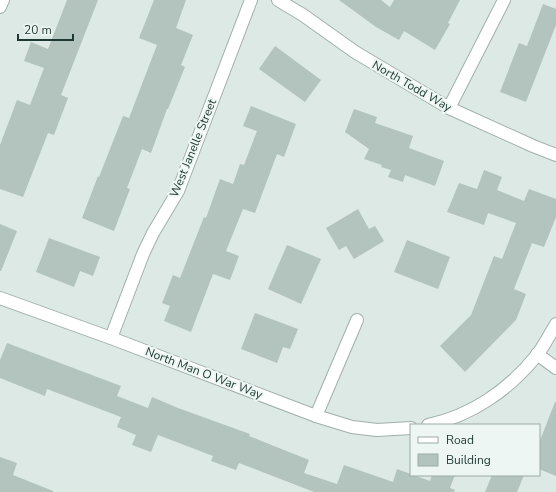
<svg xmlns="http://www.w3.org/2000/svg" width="556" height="492" font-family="'Nunito Sans',sans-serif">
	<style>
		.building { fill: #b2c4bd }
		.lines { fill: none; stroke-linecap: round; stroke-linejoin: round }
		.street-casing { stroke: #a0b0ab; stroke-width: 14 }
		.secondary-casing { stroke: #9cb5ad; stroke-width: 14 }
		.street { stroke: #fff; stroke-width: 12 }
		.secondary { stroke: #fff; stroke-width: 12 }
		.labels { text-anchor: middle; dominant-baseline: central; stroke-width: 4; stroke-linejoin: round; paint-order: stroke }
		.street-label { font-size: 12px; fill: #1f3833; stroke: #edf6f2 }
	</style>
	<rect width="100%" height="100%" fill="#dde9e4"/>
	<!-- building -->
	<g class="building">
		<polygon points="67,0 98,0 61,95 68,98 54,135 48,133 23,197 0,189 0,145 17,100 30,105 44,68 24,61 31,42 48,49"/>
		<polygon points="154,0 186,0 176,28 193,35 181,65 185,67 168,109 167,109 151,153 142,149 127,188 130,189 114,231 82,218 98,176 99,177 123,116 129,118 157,45 139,38"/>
		<polygon points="339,0 381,0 390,7 394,0 460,0 448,23 450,24 435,50 404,31 399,40 376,27"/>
		<polygon points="543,4 556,9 556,25 526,102 500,92 519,43 527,46"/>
		<polygon points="275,46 321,80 305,102 259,69"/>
		<polygon points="251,106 296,124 284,157 277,154 255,213 243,209 226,251 239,256 230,280 213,274 191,332 164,321 170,306 162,303 173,275 180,278 204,217 206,218 220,179 233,184 240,164 244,165 257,131 243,126"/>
		<polygon points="354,109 377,117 375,123 413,136 409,148 444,161 435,186 405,175 403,182 388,177 391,170 381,167 382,165 364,159 369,149 345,132"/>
		<polygon points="484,170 502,177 497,190 524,201 529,189 556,199 556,217 544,247 532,243 514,289 526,294 516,320 465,372 440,346 471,315 494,256 502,259 516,223 488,213 484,225 447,212 459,183 477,189"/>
		<polygon points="358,209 369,229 375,226 384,241 354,259 346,246 339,250 326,228"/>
		<polygon points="0,224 17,231 1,271 0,271"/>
		<polygon points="49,238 100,257 93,276 80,271 74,287 36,272"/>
		<polygon points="407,240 450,257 438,289 394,272"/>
		<polygon points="287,245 321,259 301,304 268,289"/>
		<polygon points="255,313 298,329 290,349 283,347 277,363 241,349"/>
		<polygon points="7,343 121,386 117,396 148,408 152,397 178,408 250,434 249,436 309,460 304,473 337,484 344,465 393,482 397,469 430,481 432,475 455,475 450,488 455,490 454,492 314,492 239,463 236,470 211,461 213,456 158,435 151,452 132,445 136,435 117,427 121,417 47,389 45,396 0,378 0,360"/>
		<polygon points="555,402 556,402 556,476 539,469 539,443"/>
		<polygon points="0,457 17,463 13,475 53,491 53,492 0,492"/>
		<polygon points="492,475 524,475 517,492 485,492"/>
	</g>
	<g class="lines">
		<!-- street casing -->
		<g class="street-casing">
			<g id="street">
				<polyline points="278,0 303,15 355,52 449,108 533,146 556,155"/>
				<polyline points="449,108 504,0"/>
				<polyline points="0,298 111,338 316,416 352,427 377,430 411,428"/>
				<polyline points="111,338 143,254 153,233 178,191 251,0"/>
				<polyline points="537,354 556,368"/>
				<polyline points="316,416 357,320"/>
				<path d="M428,425C471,416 509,390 537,355C544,346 550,334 556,324"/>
			</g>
		</g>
		<!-- secondary casing -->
		<g class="secondary-casing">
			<polyline id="secondary" points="0,7 3,0"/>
		</g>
		<!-- street -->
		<use href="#street" class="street"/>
		<!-- secondary -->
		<use href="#secondary" class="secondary"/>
	</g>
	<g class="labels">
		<!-- street labels -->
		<g class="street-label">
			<text transform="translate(412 86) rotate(30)">North Todd Way</text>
			<text transform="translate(193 148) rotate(-68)">West Janelle Street</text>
			<text transform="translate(204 373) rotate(21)">North Man O War Way</text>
		</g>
	</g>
	<!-- legend -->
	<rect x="410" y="424" width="130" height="52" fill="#edf6f2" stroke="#9baaa6"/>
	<rect x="418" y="437" width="20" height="6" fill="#ffffff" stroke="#9baaa6"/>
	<text x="446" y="444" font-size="12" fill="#1f3833">Road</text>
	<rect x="418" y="454" width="20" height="12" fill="#b2c4bd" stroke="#9baaa6"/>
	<text x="446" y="464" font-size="12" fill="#1f3833">Building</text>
	<!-- scale -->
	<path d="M18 34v6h55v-6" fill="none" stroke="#1f3833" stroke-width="2"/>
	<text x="24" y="34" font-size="12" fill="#1f3833" stroke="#edf6f2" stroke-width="3" paint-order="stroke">20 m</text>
</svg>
